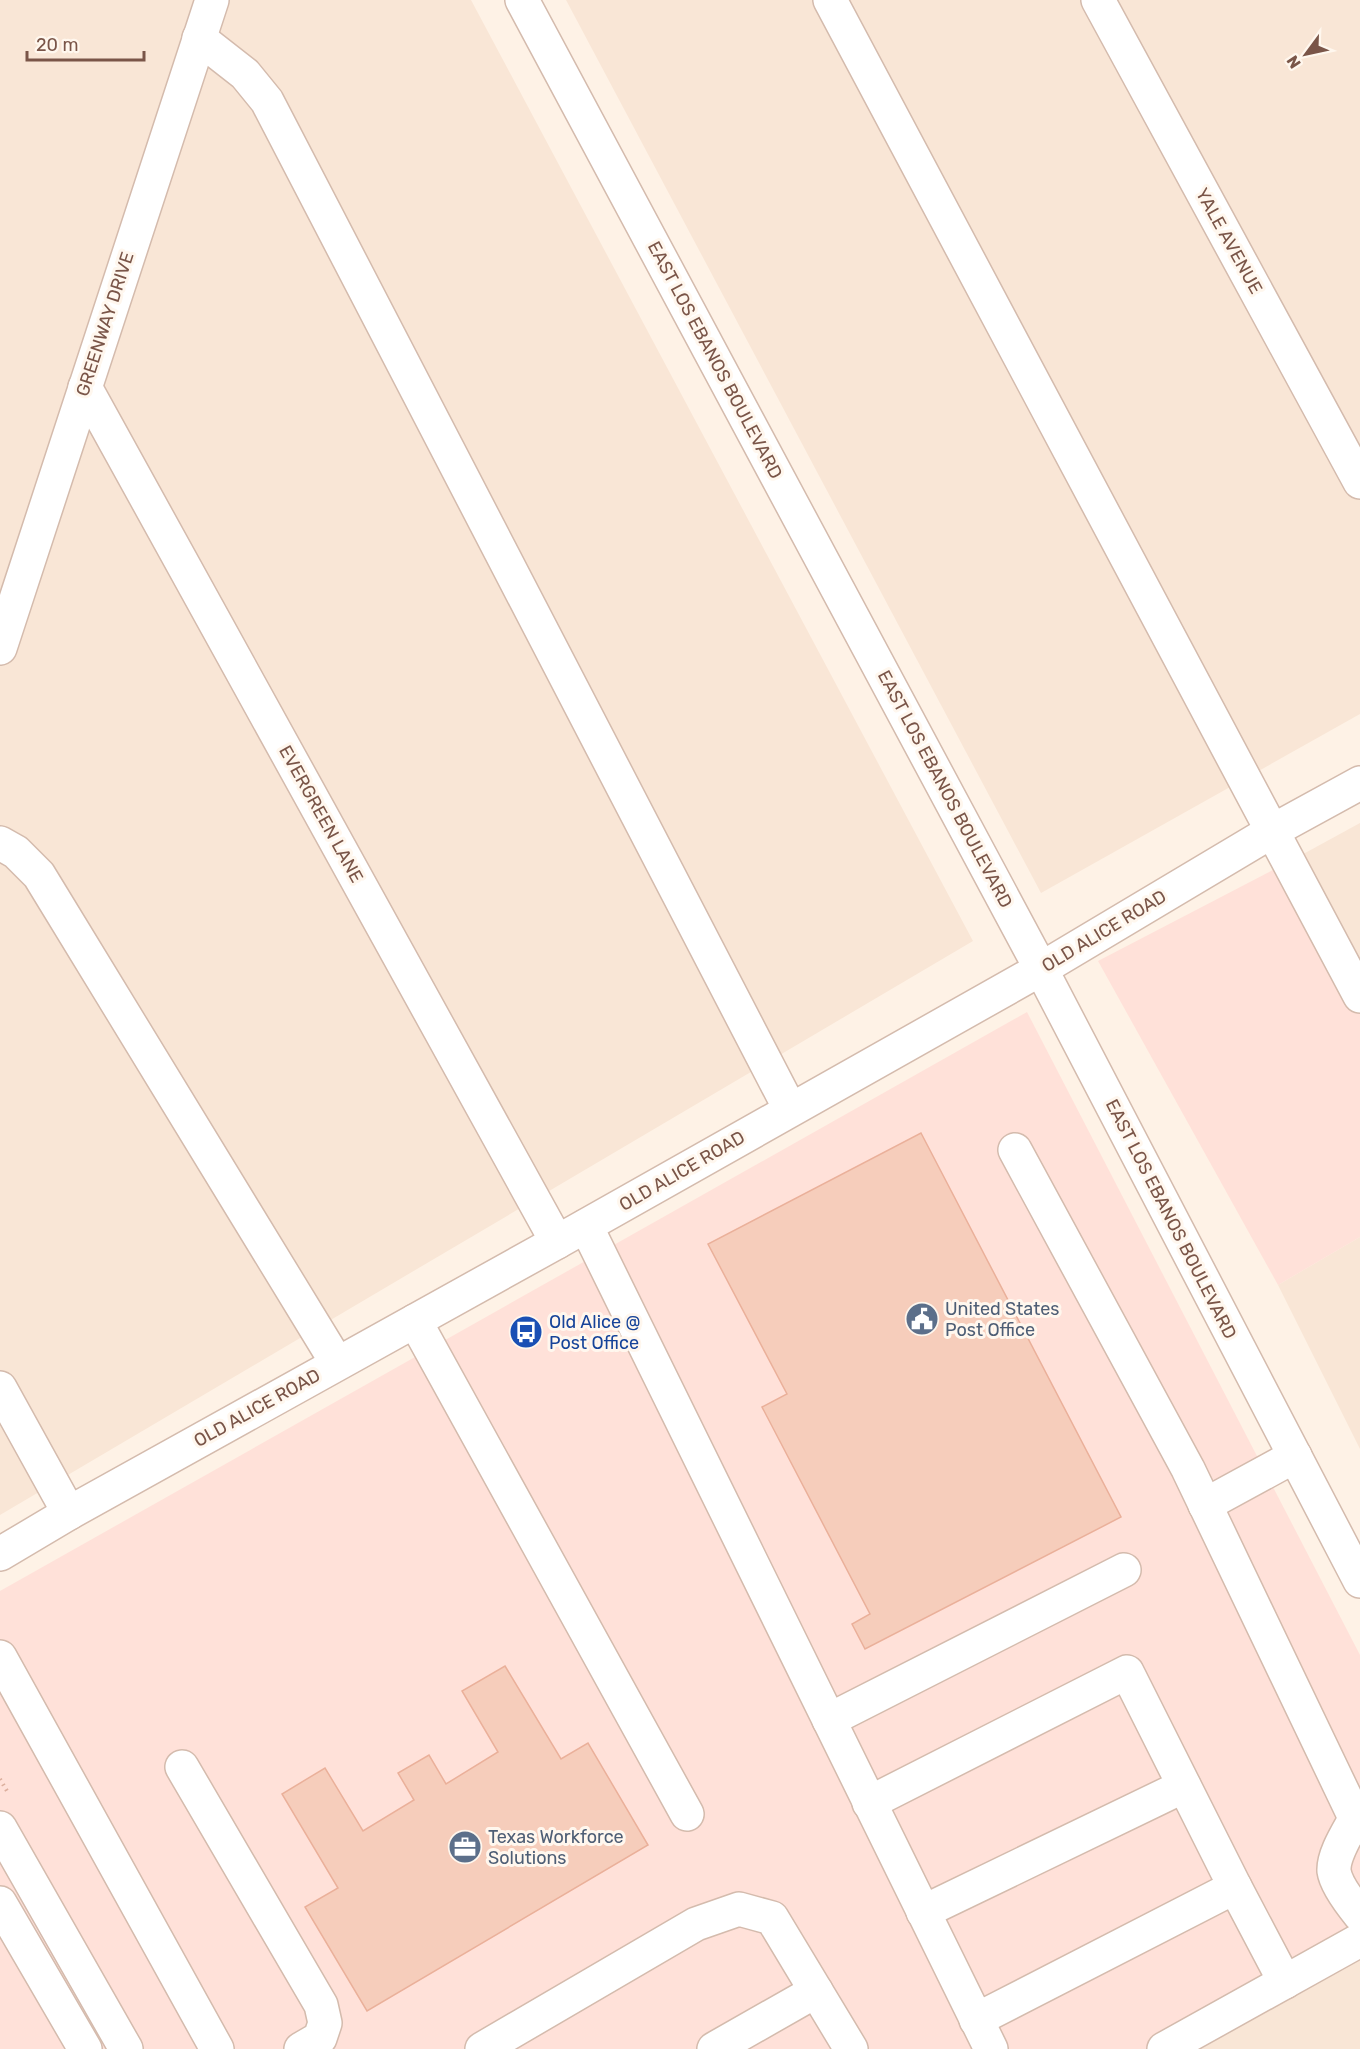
<svg xmlns="http://www.w3.org/2000/svg" width="1360" height="2049" font-family="Rubik,sans-serif">
	<style>
		.residential { fill: #f9e6d6 }
		.commercial { fill: #ffe1d9 }
		.building { fill: #f6cdbb; stroke: #eab09a; stroke-width: 1.5 }
		.lines { fill: none; stroke-linecap: round; stroke-linejoin: round }
		.minor-casing { stroke: #d4bbad; stroke-width: 36 }
		.path { stroke: #dcaf9d; stroke-width: 4; stroke-dasharray: 1.5 4.5; stroke-linecap: butt }
		.minor { stroke: #fff; stroke-width: 33 }
		.labels { text-anchor: middle; dominant-baseline: central; stroke-width: 6; stroke-linejoin: round; paint-order: stroke }
		.street-label { font-size: 18px; fill: #7a5548; stroke: #fff7ee }
		.service-label { font-size: 18px; fill: #4e5e75; stroke: #fff7ee; text-anchor: start }
		.transit-label { font-size: 18px; fill: #164399; stroke: #fff7ee; text-anchor: start }
	</style>
	<rect width="100%" height="100%" fill="#fef2e6"/>
	<!-- residential -->
	<g class="residential">
		<polygon points="0,0 471,0 973,941 0,1515"/>
		<polygon points="566,0 1360,0 1360,714 1041,893"/>
		<polygon points="1360,823 1360,992 1296,858"/>
		<polygon points="1360,1237 1360,1449 1278,1285"/>
		<polygon points="1360,1953 1360,2049 1192,2049"/>
	</g>
	<!-- commercial -->
	<g class="commercial">
		<polygon points="1296,858 1360,992 1360,1237 1278,1285 1098,961"/>
		<polygon points="1027,1012 1360,1655 1360,1952 1187,2049 0,2049 0,1591"/>
	</g>
	<!-- building -->
	<g class="building">
		<polygon points="921,1133 1121,1517 865,1649 852,1624 870,1614 762,1407 787,1394 708,1244"/>
		<polygon points="505,1666 561,1759 588,1743 648,1845 367,2011 305,1907 338,1888 282,1794 325,1768 363,1831 414,1800 398,1773 429,1755 446,1784 498,1752 462,1691"/>
	</g>
	<g class="lines">
		<!-- minor casing -->
		<g class="minor-casing">
			<g id="minor">
				<polyline points="522,0 1041,969 1360,1581"/>
				<polyline points="830,0 1360,996"/>
				<polyline points="1098,0 1360,482"/>
				<polyline points="199,38 245,74 267,101 790,1109"/>
				<polyline points="85,387 557,1242"/>
				<polyline points="0,648 212,0"/>
				<polyline points="0,843 16,852 39,875 337,1363"/>
				<polyline points="1015,1150 1188,1469 1360,1828"/>
				<polyline points="586,1226 991,2049"/>
				<polyline points="415,1321 687,1814"/>
				<polyline points="0,1388 69,1513"/>
				<polyline points="1205,1505 1295,1456"/>
				<polyline points="0,1554 69,1513 557,1242 1041,969 1274,830 1360,783"/>
				<polyline points="0,1657 217,2049"/>
				<polyline points="829,1720 1124,1570"/>
				<polyline points="182,1767 321,2005 325,2023 320,2038 301,2049"/>
				<polyline points="869,1803 1127,1672 1235,1887 976,2020"/>
				<path d="M1355,1819C1348,1832 1333,1855 1334,1871C1336,1885 1351,1904 1360,1915"/>
				<polyline points="0,1828 126,2049"/>
				<polyline points="1235,1887 1285,1982"/>
				<polyline points="0,1903 85,2049"/>
				<polyline points="923,1912 1184,1786"/>
				<polyline points="482,2049 696,1924 739,1909 772,1918 851,2049"/>
				<polyline points="714,2049 816,1991"/>
				<polyline points="1164,2049 1360,1940"/>
			</g>
		</g>
		<!-- path -->
		<polyline class="path" points="0,1779 7,1791"/>
		<!-- minor -->
		<use href="#minor" class="minor"/>
	</g>
	<!-- icons -->
	<defs>
		<g id="civic-disc" transform="scale(1.725)"><circle r="9.5" fill="#5c6f8a" stroke="#fff7ee"/><path d="M-.6-6.5H3V-4.5H.6V-3L4-1V1h2V6H-6V1h2V-1L-.6-3ZM-1.2 2.5V6h2.4V2.5Z" fill="#fff"/></g>
		<g id="bus-disc" transform="scale(1.725)"><circle r="9.5" fill="#1a4fb4" stroke="#fff7ee"/><path d="M-5-6H5V4H4V6H2V4H-2V6H-4V4H-5ZM-3.5-4V0h7V-4ZM-3.5 1.2v1.5H-2V1.2ZM2 1.2v1.5H3.5V1.2Z" fill="#fff"/></g>
		<g id="office-disc" transform="scale(1.725)"><circle r="9.5" fill="#5c6f8a" stroke="#fff7ee"/><path d="M-6-3h4V-5.5h4V-3h4V5H-6ZM-1-4.5V-3h2v-1.5ZM-6 0V1H6V0Z" fill="#fff"/></g>
	</defs>
	<g fill-rule="evenodd">
		<use href="#civic-disc" x="922" y="1319"/>
		<use href="#bus-disc" x="526" y="1332"/>
		<use href="#office-disc" x="465" y="1847"/>
	</g>
	<g class="labels">
		<!-- street labels -->
		<g class="street-label">
			<text transform="translate(1229 241) rotate(61)">YALE AVENUE</text>
			<text transform="translate(105 324) rotate(-72)">GREENWAY DRIVE</text>
			<text transform="translate(715 360) rotate(62)">EAST LOS EBANOS BOULEVARD</text>
			<text transform="translate(945 789) rotate(62)">EAST LOS EBANOS BOULEVARD</text>
			<text transform="translate(321 814) rotate(61)">EVERGREEN LANE</text>
			<text transform="translate(1104 931) rotate(-31)">OLD ALICE ROAD</text>
			<text transform="translate(682 1171) rotate(-30)">OLD ALICE ROAD</text>
			<text transform="translate(1171 1219) rotate(63)">EAST LOS EBANOS BOULEVARD</text>
			<text transform="translate(257 1408) rotate(-29)">OLD ALICE ROAD</text>
		</g>
		<!-- service labels -->
		<g class="service-label">
			<text x="945" y="1309">United States<tspan x="945" dy="21">Post Office</tspan></text>
			<text x="488" y="1837">Texas Workforce<tspan x="488" dy="21">Solutions</tspan></text>
		</g>
		<!-- transit labels -->
		<g class="transit-label">
			<text x="549" y="1322">Old Alice @<tspan x="549" dy="21">Post Office</tspan></text>
		</g>
	</g>
	<!-- north arrow -->
	<g transform="translate(1306 54) rotate(237)" stroke="#fff7ee" stroke-width="4.5" paint-order="stroke">
	<path d="M0-4.5L10 22L0 15L-10 22Z" fill="#7a5548"/>
	<text y="-9" font-size="16" font-weight="bold" text-anchor="middle" fill="#7a5548">N</text>
	</g>
	<!-- scale -->
	<path d="M27 51v9h117v-9" fill="none" stroke="#7a5548" stroke-width="3"/>
	<text x="36" y="51" font-size="18" fill="#7a5548" stroke="#fff7ee" stroke-width="4.5" paint-order="stroke">20 m</text>
</svg>
